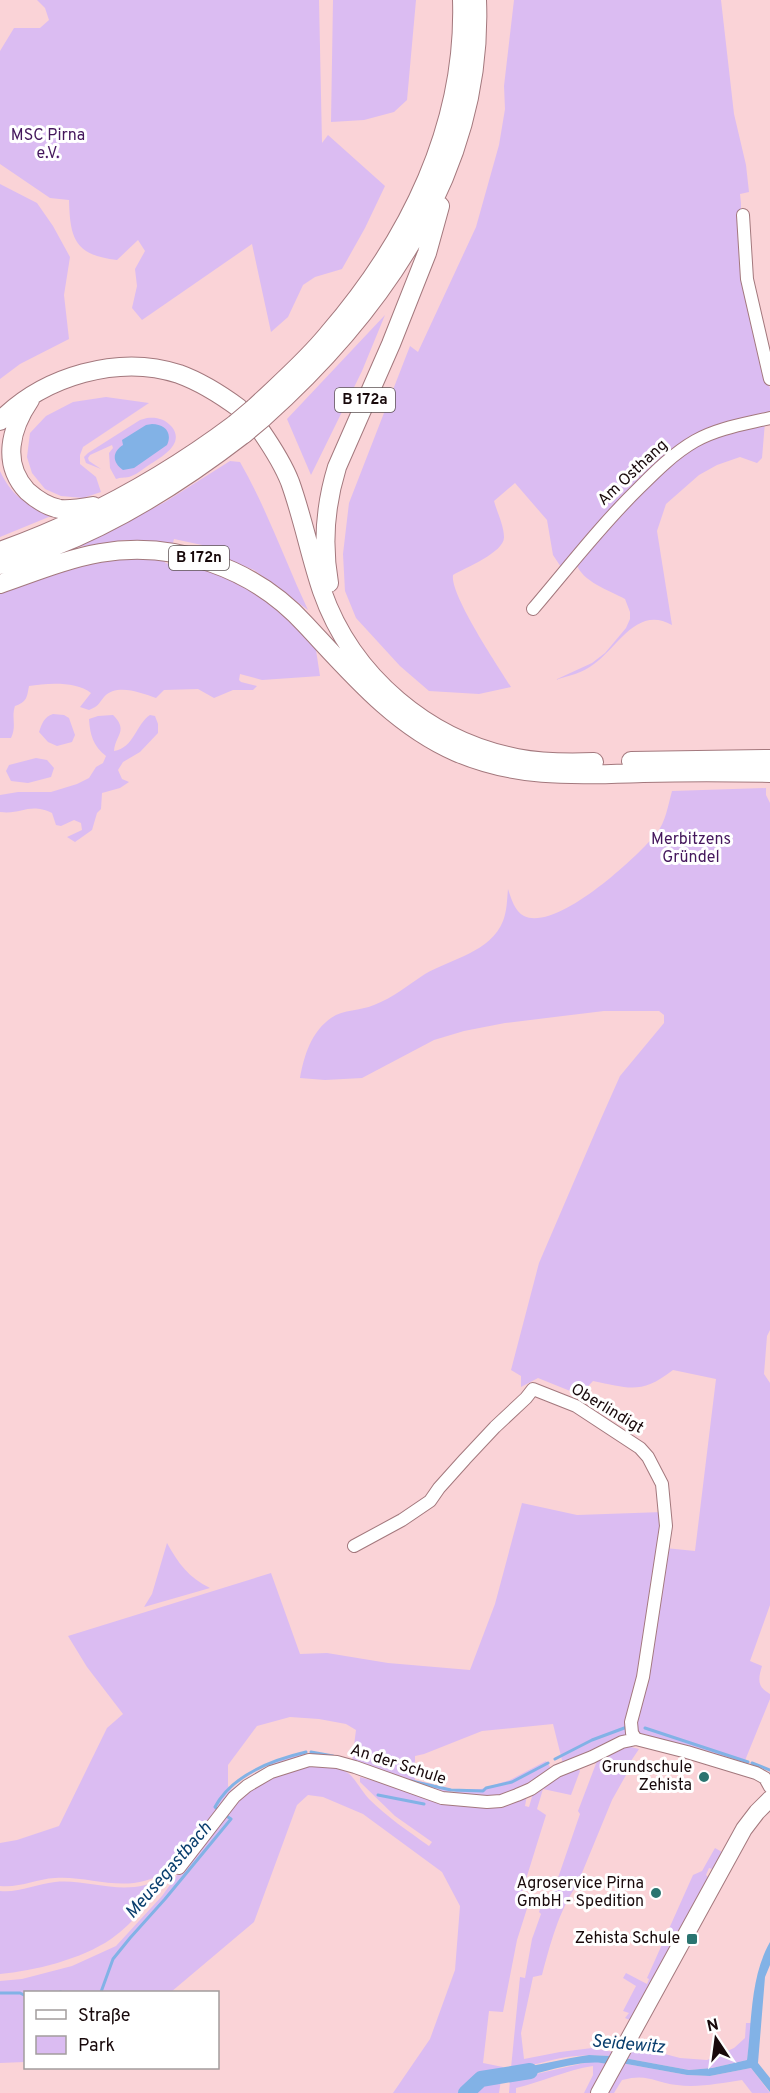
<svg xmlns="http://www.w3.org/2000/svg" width="770" height="2093" viewBox="0 0 770 2093" font-family="Overpass,sans-serif">
  <style>
    .green { fill: #dbbcf2 }
    .water { fill: #82b2e6 }
    .lines { fill: none; stroke-linecap: round; stroke-linejoin: round }
    .stream { stroke: #82b2e6; stroke-width: 3 }
    .river { stroke: #82b2e6; stroke-width: 16 }
    .minor-casing { stroke: #a3787d; stroke-width: 14 }
    .major-casing { stroke: #a3787d; stroke-width: 18 }
    .highway-casing { stroke: #a3787d; stroke-width: 20 }
    .minor { stroke: #fff; stroke-width: 12 }
    .major { stroke: #fff; stroke-width: 16 }
    .highway { stroke: #fff; stroke-width: 18 }
    .highway-bridge-casing { stroke: #a3787d; stroke-width: 20; stroke-linecap: butt }
    .highway-bridge { stroke: #fff; stroke-width: 18 }
    .poi-dot { fill: #2a7470; stroke: #fff; stroke-width: 2 }
    .labels { text-anchor: middle; dominant-baseline: central; stroke-width: 6; stroke-linejoin: round; paint-order: stroke }
    .shield { fill: #fff; stroke: #5d5354; stroke-width: 1.5 }
    .shield-label { font-size: 15px; font-weight: bold; fill: #18090b }
    .park-label { font-size: 16px; fill: #44175c; stroke: #fff }
    .street-label { font-size: 16px; fill: #18090b; stroke: #fff }
    .poi-label { font-size: 16px; fill: #18090b; stroke: #fff; text-anchor: end }
    .water-label { font-size: 18px; font-style: italic; fill: #0a3f6e; stroke: #fff }
  </style>
  <rect width="100%" height="100%" fill="#fad3d7"/>
  <!-- green -->
  <path class="green" d="M37 0H319L322 143 328 135 385 186 365 228 342 269 315 277 303 285 288 317 271 332 252 244 142 320 132 308 137 286 135 269 145 251 138 240 117 260C75 255 70 239 69 200L50 198 0 164V51L14 28H40L49 20 45 8Z
    M333 0H416L407 100 394 112 364 120 331 122Z
    M514 0H721L734 114 746 165 749 192 740 194 741 203V246L745 294 770 389V415L693 440 561 567 553 555 547 520 515 483 494 501C497 512 504 526 504 537 505 552 465 568 453 575 450 595 498 666 511 687L479 694 429 691 400 666 356 618 345 591 343 554 349 503 410 346 418 352 476 227 499 145 505 109 504 86Z
    M0 184 37 203 53 226 70 257 64 295 69 339 20 364 0 379Z
    M385 315 362 371 311 475 287 419Z
    M106 397 149 403 83 447 80 455V464L96 477 101 492 83 498 61 496 45 489 32 473 27 457 30 433 46 416 73 402Z
    M147 418C157 417 165 419 172 427 185 444 162 457 149 465 143 469 136 475 129 477 124 478 121 477 116 479L110 468 109 453 113 448 112 445 90 455 88 458 89 461 101 469 86 463 84 457 88 453 140 420Z
    M765 422 762 458 757 463 740 457 717 465 699 475 666 504 657 531 672 625C637 605 618 647 594 664 583 673 568 676 555 680L592 663 605 653 626 628 630 619V612L625 599C609 590 582 582 576 563L619 511 695 443Z
    M230 461 240 462C267 509 285 561 308 610L254 570 201 549 202 545 174 539 173 543 126 540 78 547 165 502Z
    M0 471C14 500 27 504 56 514L0 537Z
    M129 558 166 560 165 563 193 569 195 565 250 588 298 627 316 650 320 676 262 680 240 674 239 680 241 682 257 686 253 690H233L214 698 198 689 164 690 156 698C141 693 117 683 104 697 98 704 99 706 89 710L80 707 91 693C76 681 47 683 29 686 27 697 27 702 15 706 11 718 17 726 11 738H0V591L88 564Z
    M53 714 64 715 69 718 75 735 72 742 57 746 48 742 39 732C42 723 44 717 53 714Z
    M113 715C129 731 115 735 114 751 134 748 136 724 150 715L155 716 158 724V733L140 752 123 762 118 770 122 779 129 782 120 788 102 793 101 809 97 813 92 830 75 842 67 837 82 830 81 823 74 820 61 826 56 825 52 813C29 802 22 815 0 812V795L18 792H51L77 784 89 778 96 767 103 763 106 756C93 746 90 735 89 719L98 716Z
    M36 758 47 760 54 768 51 777 28 783 11 781 6 771 9 765Z
    M766 788V795L770 803V1330L767 1336 764 1374 770 1383V1605L750 1661 762 1666C758 1679 757 1687 770 1694V1699L744 1763 646 1737 634 1729 665 1548 695 1551 716 1379 673 1370C641 1395 629 1388 593 1381L580 1395 538 1378 521 1387V1376L511 1370 539 1263 600 1121 620 1076 664 1023V1015L659 1011H604L505 1023 464 1031 434 1040 362 1078 325 1080 300 1078C304 1056 311 1032 331 1018 344 1009 360 1011 374 1005 393 998 408 985 425 974 451 959 491 952 503 921 507 911 507 900 508 889 511 898 515 912 524 916 557 932 637 857 656 834 666 822 668 805 672 791Z
    M522 1503 577 1515 663 1512 627 1737 563 1764 553 1724 482 1731 424 1754 415 1756V1780L451 1789 450 1796 313 1756 312 1753 352 1761 356 1730 346 1724 319 1719 290 1717 257 1726 228 1765V1786L231 1790C256 1771 274 1761 305 1753V1757L259 1775 177 1867C163 1874 149 1881 134 1883 107 1886 81 1876 55 1878 36 1879 20 1888 0 1886V1843L17 1840 59 1826 107 1728 123 1714 87 1667 68 1636 271 1573 300 1654 327 1653 388 1663 470 1670 495 1604Z
    M167 1543C178 1563 189 1578 210 1588L144 1607 152 1594Z
    M627 1746 639 1749 631 1761H624L621 1772 626 1775 612 1800 577 1885C559 1910 550 1945 542 1975L533 1977 521 2033 524 2059 560 2052 592 2048 613 2052 611 2056C596 2055 582 2055 567 2057 548 2060 531 2067 511 2068L520 1977 525 1978 532 1939 541 1914 539 1912 543 1900 550 1901 580 1814 578 1811 597 1761Z
    M546 1761 552 1770 509 1797H456L455 1789H481L510 1780Z
    M303 1764C319 1765 334 1765 348 1773 354 1777 363 1793 369 1799 387 1817 408 1831 429 1846L432 1842 395 1816 360 1782V1777L378 1782 381 1780 442 1800 527 1795 525 1806 529 1807 534 1790 576 1767 580 1771 571 1795 543 1789 537 1809 546 1815 522 1892 531 1896 517 1940 503 2012 489 2011 483 2063 503 2067 499 2093H393L430 2039 455 1970 460 1906 442 1872 363 1814 323 1797 308 1795 297 1805 254 1922 171 1992H26L25 2062 0 2063V1981L22 1979 72 1966 116 1946 162 1896 222 1813 241 1793Z
    M715 1848 722 1852 712 1869 709 1868 706 1875 708 1877 630 2020 625 2018 629 2013 623 2011 636 1986 623 1978 626 1973 647 1984 649 1979 647 1978 693 1875 702 1871Z
    M171 1874C154 1896 134 1923 111 1939 82 1959 34 1971 0 1974V1891C19 1893 36 1884 55 1882 85 1879 115 1893 145 1885 154 1883 163 1878 171 1874Z
    M746 2023H752L747 2060 712 2068 689 2070 624 2058 637 2039 648 2044 646 2049 680 2058 707 2060 734 2048 745 2038Z
    M593 2061 607 2064 591 2093H584L593 2075V2066C566 2070 542 2082 516 2088V2093H509L510 2080Z
    M621 2063 687 2075 710 2076 751 2068 770 2093H752L742 2080C721 2083 698 2088 677 2085 653 2082 648 2073 622 2080L614 2093H605Z"/>
  <!-- water -->
  <path class="water" d="M152 424C164 424 173 432 167 445L134 468 123 470C112 462 112 452 123 445L122 440 146 425Z
    M770 1942V1965L765 1977 758 2063 770 2078V2092L751 2068 710 2076 687 2075 621 2063 624 2058 689 2070 712 2068 747 2060C752 2022 750 1977 770 1942Z
    M589 2055 611 2056 607 2064C585 2057 534 2075 510 2080L511 2068C537 2067 563 2058 589 2055Z"/>
  <g class="lines">
    <!-- stream -->
    <path class="stream" d="M645 1728 748 1762
      M311 1752 333 1756
      M555 1759 592 1740 627 1727
      M752 1763 770 1770
      M411 1781 451 1790 483 1791 486 1788 512 1782 548 1763
      M378 1795 424 1804
      M220 1811 215 1807C232 1775 272 1760 306 1752
      M60 1992H61
      M101 1992 113 1959 130 1938 165 1899 231 1819 225 1815
      M0 1993H20L26 1996"/>
    <!-- river -->
    <path class="river" d="M466 2093 481 2079 530 2071"/>
    <!-- minor casing -->
    <g class="minor-casing">
      <path id="minor" d="M743 215 747 279 770 379
        M533 609C568 568 601 525 639 488 656 471 674 453 695 441 718 428 745 424 770 418
        M354 1546 402 1520 430 1501 439 1488 465 1459 495 1427 526 1398 533 1389 576 1406 640 1448 648 1457 662 1484 666 1526 643 1677 631 1722 632 1733 636 1739
        M179 1868 234 1797 247 1786 271 1772 309 1760 337 1762 355 1767 442 1798 487 1802 501 1801 517 1795 531 1789 557 1771 592 1757 622 1742 636 1739 687 1752 756 1773 765 1778 770 1787"/>
    </g>
    <!-- major casing -->
    <g class="major-casing">
      <path id="major" d="M599 2093 744 1829 757 1812 770 1799"/>
    </g>
    <!-- highway casing -->
    <g class="highway-casing">
      <path id="highway" d="M30 400C11 428 1 463 27 491 36 499 48 507 60 509 71 510 82 508 93 506
        M254 408C279 384 306 361 328 334 409 240 466 126 462 0
        M263 418C383 311 484 168 477 0
        M0 421C44 376 119 354 179 374 201 382 220 394 239 408
        M261 431C272 447 283 464 290 482 303 518 310 556 322 591 352 677 429 741 517 758 543 763 569 763 594 762
        M0 551C84 521 163 478 235 424
        M0 565C18 559 36 554 53 547 120 521 187 478 244 434
        M329 583C322 543 325 506 337 467L391 344 427 253 440 206
        M0 584C32 573 66 559 100 553 174 540 254 568 305 624 350 672 394 725 456 752 519 779 577 775 643 773 685 772 728 772 770 773
        M631 761 770 759"/>
    </g>
    <!-- minor -->
    <use href="#minor" class="minor"/>
    <!-- major -->
    <use href="#major" class="major"/>
    <!-- highway -->
    <use href="#highway" class="highway"/>
    <!-- highway-bridge casing -->
    <g class="highway-bridge-casing">
      <path id="highway-bridge" d="M235 424 254 408
        M244 434 263 418"/>
    </g>
    <!-- highway-bridge -->
    <use href="#highway-bridge" class="highway-bridge"/>
  </g>
  <!-- markers -->
  <g class="poi-dot">
    <circle cx="704" cy="1777" r="6"/>
    <circle cx="656" cy="1893" r="6"/>
    <rect x="686" y="1933" width="12" height="12" rx="3"/>
  </g>
  <g class="labels">
    <!-- shield labels -->
    <g class="shield">
      <rect x="335" y="388" width="60" height="24" rx="4.5"/>
      <rect x="169" y="546" width="60" height="24" rx="4.5"/>
    </g>
    <g class="shield-label">
      <text x="365" y="400">B 172a</text>
      <text x="199" y="558">B 172n</text>
    </g>
    <!-- park labels -->
    <g class="park-label">
      <text x="48" y="136">MSC Pirna<tspan x="48" dy="18">e.V.</tspan></text>
      <text x="691" y="840">Merbitzens<tspan x="691" dy="18">Gründel</tspan></text>
    </g>
    <!-- street labels -->
    <g class="street-label">
      <text transform="translate(633 473) rotate(-43)">Am Osthang</text>
      <text transform="translate(607 1409) rotate(31)">Oberlindigt</text>
      <text transform="translate(398 1765) rotate(18)">An der Schule</text>
    </g>
    <!-- poi labels -->
    <g class="poi-label">
      <text x="692" y="1768">Grundschule<tspan x="692" dy="18">Zehista</tspan></text>
      <text x="644" y="1884">Agroservice Pirna<tspan x="644" dy="18">GmbH - Spedition</tspan></text>
      <text x="680" y="1939">Zehista Schule</text>
    </g>
    <!-- water labels -->
    <g class="water-label">
      <text transform="translate(169 1871) rotate(-49)">Meusegastbach</text>
      <text transform="translate(628 2045) rotate(5)">Seidewitz</text>
    </g>
  </g>
  <!-- legend -->
  <rect x="24" y="1991" width="195" height="78" fill="#ffffff" stroke="#a39d9d" stroke-width="1.5"/>
  <rect x="36" y="2010" width="30" height="9" fill="#ffffff" stroke="#a39d9d" stroke-width="1.5"/>
  <text x="78" y="2021" font-size="18" fill="#18090b">Straße</text>
  <rect x="36" y="2036" width="30" height="18" fill="#dbbcf2" stroke="#a39d9d" stroke-width="1.5"/>
  <text x="78" y="2051" font-size="18" fill="#18090b">Park</text>
  <!-- north arrow -->
  <g transform="translate(716 2039) rotate(347)" stroke="#ffffff" stroke-width="4.5" paint-order="stroke">
  <path d="M0-4.5L10 22L0 15L-10 22Z" fill="#18090b"/>
  <text y="-9" font-size="16" font-weight="bold" text-anchor="middle" fill="#18090b">N</text>
  </g>
</svg>
